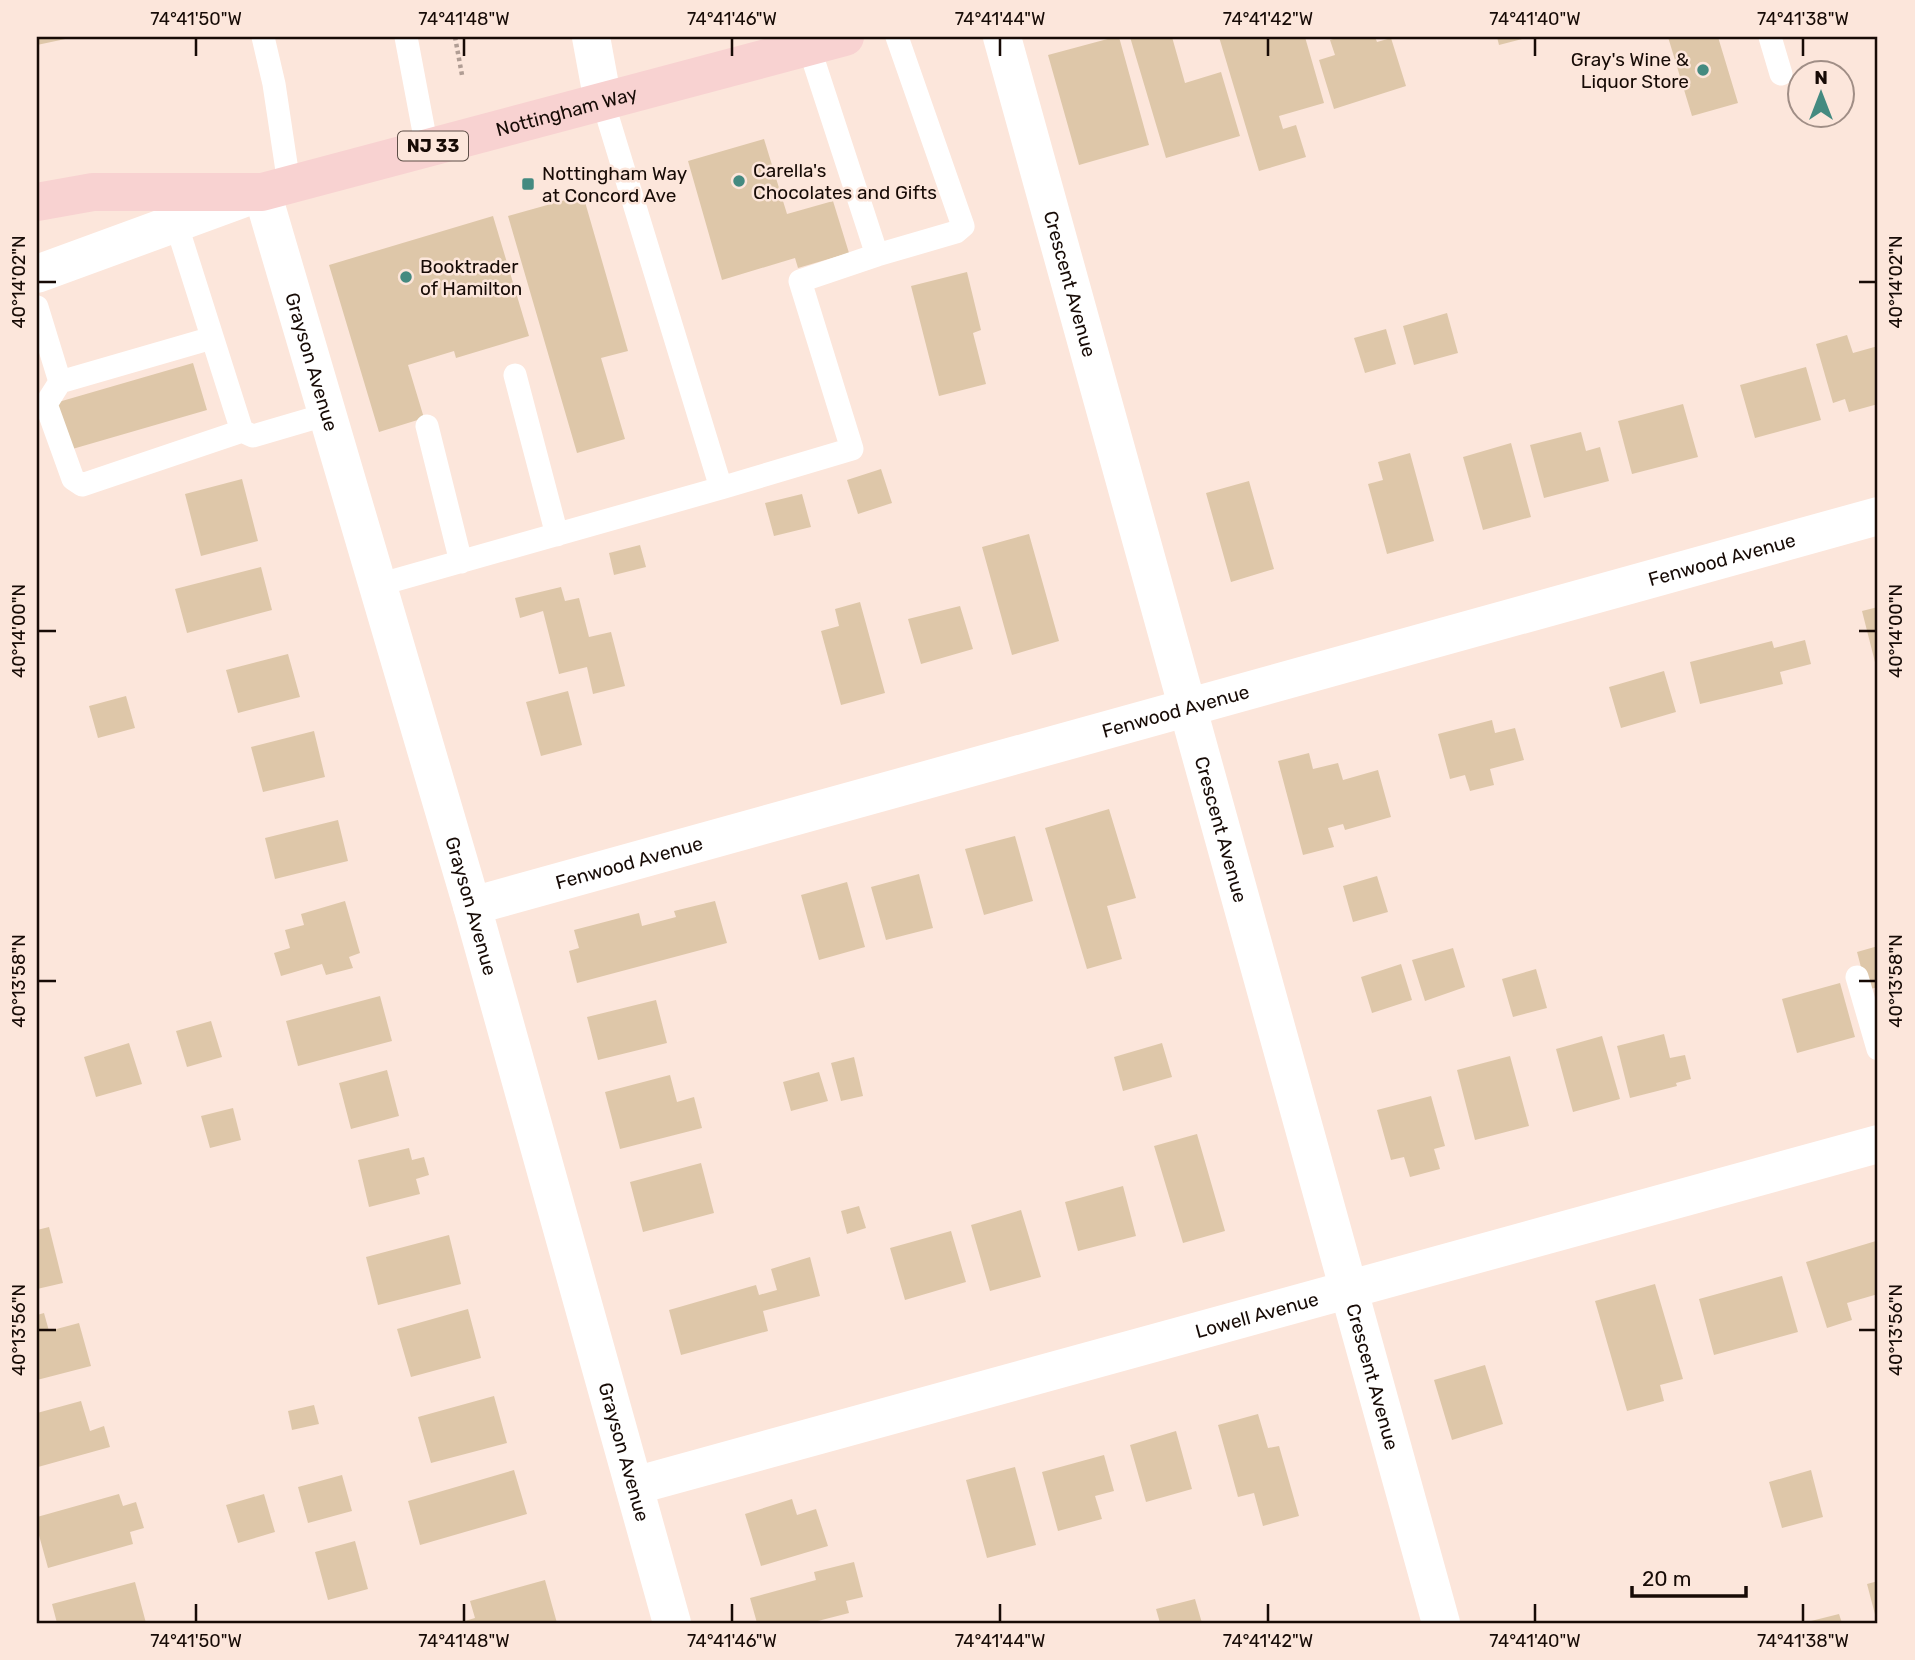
<svg xmlns="http://www.w3.org/2000/svg" width="1915" height="1660" viewBox="0 0 1915 1660" font-family="Rubik,sans-serif">
  <style>
    .building { fill: #dec7a9 }
    .lines { fill: none; stroke-linecap: round; stroke-linejoin: round }
    .path { stroke: #b09d94; stroke-width: 4.5; stroke-dasharray: 3.5 3.5; stroke-linecap: butt }
    .lane { stroke: #fff; stroke-width: 23 }
    .street { stroke: #fff; stroke-width: 38 }
    .secondary { stroke: #fff; stroke-width: 38 }
    .primary { stroke: #f8d2d1; stroke-width: 38 }
    .ticks { fill: none; stroke: #170b06; stroke-width: 2.5 }
    .poi-dot { fill: #448a80; stroke: #fce6db; stroke-width: 2.5 }
    .labels { text-anchor: middle; dominant-baseline: central; stroke-width: 5; stroke-linejoin: round; paint-order: stroke }
    .shield { fill: #fce6db; stroke: #5c4d46; stroke-width: 2 }
    .shield-label { font-size: 18px; font-weight: bold; fill: #170b06 }
    .poi-label { font-size: 19px; fill: #170b06; stroke: #fce6db; text-anchor: start }
    .street-label { font-size: 19px; fill: #170b06; stroke: #fce6db }
    .neatline { fill: none; stroke: #170b06; stroke-width: 2.5 }
    .ticks-label { font-size: 18px; text-anchor: middle; fill: #170b06 }
  </style>
  <rect width="100%" height="100%" fill="#fce6db"/>
  <!-- building -->
  <path class="building" d="M37 37H70V38L37 45Z
    M1115 37H1119L1149 145 1079 165 1048 55Z
    M1130 37H1172L1185 83 1221 72 1240 136 1166 158Z
    M1219 37H1305L1324 103 1279 116 1283 129 1296 125 1306 157 1259 171Z
    M1339 37H1375L1377 42 1391 38 1406 86 1334 109 1319 60 1335 55 1330 40Z
    M1497 37H1526V38L1499 45Z
    M1668 37H1718L1738 103 1692 116Z
    M764 139 787 214 833 201 849 253 798 268 795 258 722 280 688 161Z
    M583 195 628 351 601 358 625 439 577 453 508 216Z
    M493 216 529 336 456 358 454 351 408 365 424 418 379 432 329 265Z
    M967 272 981 330 973 333 986 384 939 396 911 286Z
    M1447 313 1458 353 1414 365 1403 326Z
    M1386 329 1396 364 1365 373 1354 338Z
    M1847 335 1853 353 1878 346V404L1849 412 1845 399 1833 403 1816 344Z
    M193 363 207 410 69 450 55 403Z
    M1806 367 1821 420 1755 438 1740 385Z
    M1683 404 1698 457 1632 474 1618 421Z
    M1581 432 1586 451 1600 447 1609 481 1544 498 1530 445Z
    M1511 443 1531 517 1483 530 1463 457Z
    M1410 453 1434 541 1387 554 1368 484 1383 480 1378 462Z
    M881 469 892 503 858 514 847 480Z
    M242 479 258 541 201 556 185 494Z
    M1249 481 1274 569 1231 582 1206 493Z
    M802 494 811 527 774 536 765 503Z
    M1029 534 1059 641 1012 655 982 547Z
    M640 545 646 567 614 575 609 553Z
    M261 567 272 610 187 633 175 589Z
    M561 587 565 601 579 598 589 637 611 632 625 686 593 694 587 667 559 674 543 611 520 618 515 598Z
    M860 602 885 693 841 705 821 631 839 626 835 609Z
    M960 606 973 649 921 664 908 619Z
    M1878 607V669L1877 670 1862 611Z
    M1805 640 1811 664 1780 672 1783 684 1700 704 1690 662 1772 641 1774 648Z
    M288 654 300 697 238 713 226 670Z
    M1664 671 1676 712 1621 728 1609 687Z
    M568 691 582 745 541 756 526 702Z
    M126 696 135 728 98 738 89 706Z
    M1492 720 1495 733 1515 728 1524 760 1490 769 1494 785 1470 791 1465 775 1450 779 1438 734Z
    M314 731 325 777 263 792 251 747Z
    M1309 753 1313 769 1338 763 1343 780 1378 770 1391 817 1345 830 1343 824 1328 828 1334 847 1303 855 1278 761Z
    M1109 809 1136 898 1107 906 1122 959 1087 969 1045 828Z
    M338 820 348 861 275 879 265 838Z
    M1015 836 1033 901 984 915 965 849Z
    M919 874 933 928 886 940 871 887Z
    M1377 876 1388 912 1353 922 1343 886Z
    M847 882 865 947 819 960 801 895Z
    M345 901 360 953 349 957 353 968 326 975 322 964 281 976 274 953 290 948 285 930 304 925 301 914Z
    M715 901 727 943 577 983 569 951 579 948 574 930 639 913 642 926 676 917 674 911Z
    M1878 946V987L1867 990 1857 952Z
    M1453 948 1465 987 1425 1001 1412 960Z
    M1401 964 1412 1000 1372 1013 1361 977Z
    M1536 969 1547 1008 1513 1017 1502 979Z
    M1840 983 1855 1037 1797 1053 1782 999Z
    M380 996 392 1041 298 1066 286 1021Z
    M656 1000 667 1043 598 1060 587 1017Z
    M211 1021 222 1057 187 1067 176 1031Z
    M1664 1034 1670 1058 1685 1055 1691 1079 1676 1083 1677 1086 1630 1098 1617 1046Z
    M1602 1036 1620 1099 1573 1112 1556 1049Z
    M129 1043 142 1084 96 1097 84 1057Z
    M1162 1043 1172 1077 1123 1091 1114 1057Z
    M1510 1056 1529 1126 1475 1140 1457 1070Z
    M854 1057 863 1096 841 1101 831 1063Z
    M387 1070 399 1116 351 1129 339 1083Z
    M819 1072 828 1101 791 1111 783 1082Z
    M670 1075 677 1102 694 1097 702 1128 620 1149 605 1092Z
    M1431 1096 1445 1146 1434 1149 1440 1169 1410 1177 1404 1157 1391 1160 1377 1110Z
    M233 1108 241 1140 210 1148 201 1116Z
    M1197 1134 1225 1231 1183 1243 1154 1146Z
    M409 1148 412 1160 424 1157 429 1175 416 1179 420 1194 369 1207 358 1160Z
    M701 1163 714 1213 643 1232 630 1182Z
    M1123 1186 1136 1236 1078 1251 1065 1202Z
    M859 1206 866 1228 847 1234 841 1211Z
    M1021 1210 1041 1277 990 1291 971 1225Z
    M49 1227 63 1283 37 1289V1230Z
    M951 1231 966 1282 905 1300 890 1248Z
    M449 1235 461 1284 378 1305 366 1257Z
    M1876 1241 1878 1247V1294L1847 1303 1852 1320 1827 1328 1806 1262Z
    M810 1257 820 1296 763 1311 768 1331 681 1355 669 1310 756 1285 759 1295 777 1290 771 1269Z
    M1782 1276 1798 1332 1714 1355 1699 1299Z
    M1655 1284 1683 1379 1660 1385 1664 1401 1627 1411 1595 1301Z
    M468 1309 481 1358 411 1377 397 1329Z
    M44 1313 49 1331 79 1323 91 1366 37 1380V1315Z
    M1485 1365 1503 1424 1452 1440 1434 1380Z
    M494 1396 507 1443 431 1463 418 1417Z
    M81 1401 90 1431 104 1426 110 1447 38 1467 37 1461V1413Z
    M314 1405 319 1424 292 1430 288 1411Z
    M1258 1414 1268 1448 1279 1446 1299 1516 1263 1526 1254 1493 1238 1497 1218 1425Z
    M1176 1431 1192 1489 1146 1502 1130 1445Z
    M1104 1455 1114 1491 1095 1496 1102 1519 1058 1531 1042 1472Z
    M1015 1467 1036 1545 987 1558 966 1480Z
    M514 1470 527 1514 420 1545 408 1501Z
    M1811 1470 1823 1517 1782 1528 1769 1482Z
    M342 1475 352 1511 308 1523 298 1487Z
    M119 1494 123 1506 136 1502 144 1528 130 1532 133 1544 48 1568 37 1528V1517Z
    M264 1494 275 1532 238 1543 226 1505Z
    M792 1499 797 1515 816 1509 828 1546 761 1566 745 1514Z
    M355 1541 368 1589 328 1600 315 1552Z
    M854 1562 863 1597 846 1601 849 1613 810 1623H757L750 1598 816 1580 814 1572Z
    M545 1580 557 1623H458L475 1618 470 1601Z
    M1878 1581V1622H1877L1867 1584Z
    M135 1582 146 1623H57L52 1604Z
    M1195 1599 1202 1623H1160L1156 1609Z
    M1839 1614 1842 1623H1807V1622Z"/>
  <g class="lines">
    <!-- path -->
    <path class="path" d="M455 37 462 75"/>
    <!-- lane -->
    <path class="lane" d="M263 37 274 84 289 184
      M406 37 427 148
      M1770 37 1781 74
      M176 223 242 431 253 436 328 414
      M877 255 956 232 963 226 897 37
      M37 307 60 382
      M212 338 60 382 46 404 73 479 82 485 242 431
      M515 375 557 535
      M427 426 461 562
      M721 488 852 449 800 281 877 255 809 47
      M378 585 721 488 603 102
      M1857 977 1878 1049"/>
    <!-- street -->
    <g class="street">
      <path d="M591 37 603 102"/>
      <path id="s1" d="M1002 37 1441 1623"/>
      <path id="s2" d="M262 192 472 906 672 1623"/>
      <path id="s3" d="M472 906 1878 516"/>
      <path id="s4" d="M634 1486 1878 1144"/>
    </g>
    <!-- secondary -->
    <path class="secondary" d="M37 274 258 193"/>
    <!-- primary -->
    <path class="primary" id="s5" d="M37 202 93 192H262L845 37"/>
  </g>
  <!-- ticks -->
  <path class="ticks" d="M196 38V56M464 38V56M732 38V56M1000 38V56M1268 38V56M1535 38V56M1803 38V56M38 282H56M1859 282H1876M38 631H56M1859 631H1876M38 981H56M1859 981H1876M38 1330H56M1859 1330H1876M196 1604V1622M464 1604V1622M732 1604V1622M1000 1604V1622M1268 1604V1622M1535 1604V1622M1803 1604V1622"/>
  <!-- markers -->
  <g class="poi-dot">
    <circle cx="1703" cy="70" r="7"/>
    <circle cx="739" cy="181" r="7"/>
    <rect x="521" y="177" width="14" height="14" rx="3.5"/>
    <circle cx="406" cy="277" r="7"/>
  </g>
  <g class="labels">
    <!-- shield labels -->
    <rect class="shield" x="398" y="131.5" width="70" height="29" rx="5"/>
    <g class="shield-label">
      <text x="433" y="146">NJ 33</text>
    </g>
    <!-- poi labels -->
    <g class="poi-label">
      <text x="1689" y="59" text-anchor="end">Gray's Wine &amp;<tspan x="1689" dy="22">Liquor Store</tspan></text>
      <text x="753" y="170">Carella's<tspan x="753" dy="22">Chocolates and Gifts</tspan></text>
      <text x="542" y="173">Nottingham Way<tspan x="542" dy="22">at Concord Ave</tspan></text>
      <text x="420" y="266">Booktrader<tspan x="420" dy="22">of Hamilton</tspan></text>
    </g>
    <!-- street labels -->
    <g class="street-label">
      <text stroke="none"><textPath href="#s5" startOffset="541">Nottingham Way</textPath></text>
      <text stroke="none"><textPath href="#s1" startOffset="256">Crescent Avenue</textPath></text>
      <text stroke="none"><textPath href="#s2" startOffset="177">Grayson Avenue</textPath></text>
      <text stroke="none"><textPath href="#s3" startOffset="1297">Fenwood Avenue</textPath></text>
      <text stroke="none"><textPath href="#s3" startOffset="730">Fenwood Avenue</textPath></text>
      <text stroke="none"><textPath href="#s1" startOffset="822">Crescent Avenue</textPath></text>
      <text stroke="none"><textPath href="#s3" startOffset="163">Fenwood Avenue</textPath></text>
      <text stroke="none"><textPath href="#s2" startOffset="744">Grayson Avenue</textPath></text>
      <text stroke="none"><textPath href="#s4" startOffset="646">Lowell Avenue</textPath></text>
      <text stroke="none"><textPath href="#s1" startOffset="1390">Crescent Avenue</textPath></text>
      <text stroke="none"><textPath href="#s2" startOffset="1311">Grayson Avenue</textPath></text>
    </g>
  </g>
  <!-- border -->
  <rect width="1915" height="1660" fill="none" stroke="#fce6db" stroke-width="77"/>
  <!-- north arrow -->
  <g transform="translate(1821 94)"><circle r="33" fill="#fce6db" stroke="#a08e86" stroke-width="2"/>
  <path d="M0-5L12 26L0 18L-12 26Z" fill="#448a80"/>
  <text y="-10" font-size="19" font-weight="bold" text-anchor="middle" fill="#170b06">N</text>
  </g>
  <!-- scale -->
  <path d="M1632 1586v10h114v-10" fill="none" stroke="#170b06" stroke-width="3.5"/>
  <text x="1642" y="1586" font-size="21" fill="#170b06" stroke="#fce6db" stroke-width="5" paint-order="stroke">20 m</text>
  <rect x="38" y="38" width="1838" height="1584" class="neatline"/>
  <g class="ticks-label">
    <text x="196" y="25">74°41'50"W</text>
    <text x="464" y="25">74°41'48"W</text>
    <text x="732" y="25">74°41'46"W</text>
    <text x="1000" y="25">74°41'44"W</text>
    <text x="1268" y="25">74°41'42"W</text>
    <text x="1535" y="25">74°41'40"W</text>
    <text x="1803" y="25">74°41'38"W</text>
    <text transform="translate(19 282) rotate(-90)" y="6">40°14'02"N</text>
    <text transform="translate(1896 282) rotate(-90)" y="6">40°14'02"N</text>
    <text transform="translate(19 631) rotate(-90)" y="6">40°14'00"N</text>
    <text transform="translate(1896 631) rotate(-90)" y="6">40°14'00"N</text>
    <text transform="translate(19 981) rotate(-90)" y="6">40°13'58"N</text>
    <text transform="translate(1896 981) rotate(-90)" y="6">40°13'58"N</text>
    <text transform="translate(19 1330) rotate(-90)" y="6">40°13'56"N</text>
    <text transform="translate(1896 1330) rotate(-90)" y="6">40°13'56"N</text>
    <text x="196" y="1647">74°41'50"W</text>
    <text x="464" y="1647">74°41'48"W</text>
    <text x="732" y="1647">74°41'46"W</text>
    <text x="1000" y="1647">74°41'44"W</text>
    <text x="1268" y="1647">74°41'42"W</text>
    <text x="1535" y="1647">74°41'40"W</text>
    <text x="1803" y="1647">74°41'38"W</text>
  </g>
</svg>
